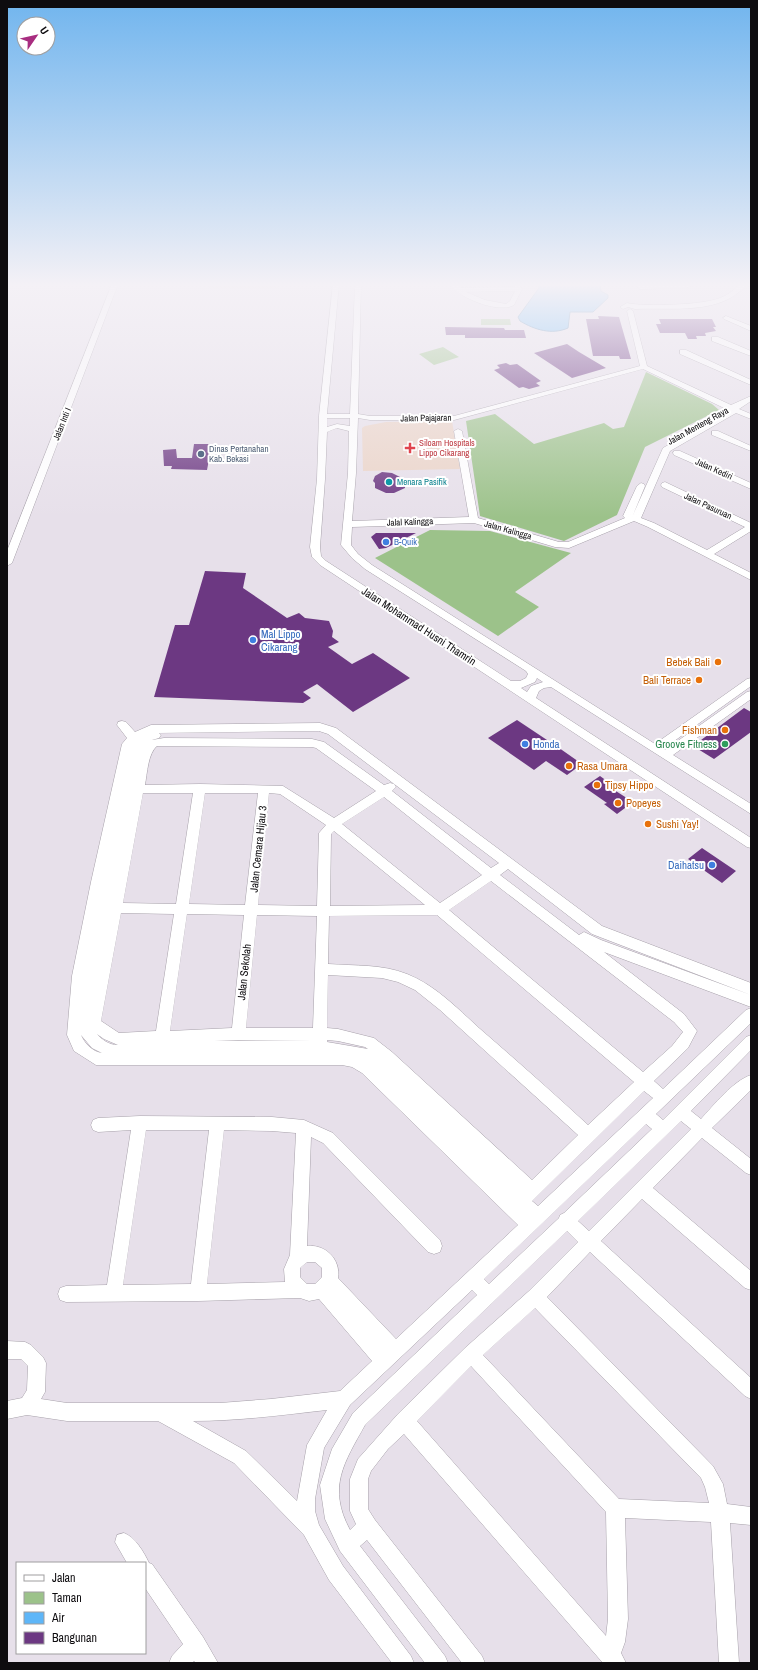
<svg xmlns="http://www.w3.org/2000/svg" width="758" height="1670" viewBox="0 0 758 1670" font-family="'Archivo Narrow',sans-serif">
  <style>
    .medical { fill: #ebd4c8 }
    .green { fill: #9cc28a }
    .water { fill: #5eb6f8; stroke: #4683b2 }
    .building { fill: #6c3882 }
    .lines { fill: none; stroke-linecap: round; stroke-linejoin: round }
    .minor-casing { stroke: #a7a1aa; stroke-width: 1 }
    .minor { fill: #fff; fill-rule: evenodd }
    .health-dot { fill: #e0444e; stroke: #fff; stroke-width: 1.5 }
    .service-dot { fill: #5c6f8a; stroke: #fff; stroke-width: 1.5 }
    .culture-dot { fill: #0f9aa8; stroke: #fff; stroke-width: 1.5 }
    .shop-dot { fill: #3f7fe0; stroke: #fff; stroke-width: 1.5 }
    .food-dot { fill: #e8710a; stroke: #fff; stroke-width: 1.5 }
    .leisure-dot { fill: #2e9e5b; stroke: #fff; stroke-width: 1.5 }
    .labels { text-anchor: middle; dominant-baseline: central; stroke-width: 4; stroke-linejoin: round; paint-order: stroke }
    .far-street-label { font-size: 9px; fill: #0e0c0f; stroke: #fff }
    .far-health-label { font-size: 9px; fill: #be3a42; stroke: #fff; text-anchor: start }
    .far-service-label { font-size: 9px; fill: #4e5e75; stroke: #fff; text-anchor: start }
    .far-culture-label { font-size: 9px; fill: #0d838f; stroke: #fff; text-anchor: start }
    .far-shop-label { font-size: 9px; fill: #366cbe; stroke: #fff; text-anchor: start }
    .street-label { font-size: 11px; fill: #0e0c0f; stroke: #fff }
    .shop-label { font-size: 11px; fill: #366cbe; stroke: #fff; text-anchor: start }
    .food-label { font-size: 11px; fill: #c56008; stroke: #fff; text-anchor: start }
    .leisure-label { font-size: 11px; fill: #27864d; stroke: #fff; text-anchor: end }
  </style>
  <rect width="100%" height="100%" fill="#e7e0ea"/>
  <!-- medical -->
  <path class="medical" d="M210 284H278V288L209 289Z
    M452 421 460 469 363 471 362 428 365 426 386 422Z"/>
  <!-- green -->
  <path class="green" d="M481 319H510L511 325H481Z
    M443 347 459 357 434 365 419 354Z
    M646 372 712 404 719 410 645 447 617 515 564 541 480 516 466 421 495 414 534 444 604 423 613 429 624 427Z
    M430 530 490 531 571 553 515 592 539 607 498 636 375 558Z"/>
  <!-- water -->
  <path class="water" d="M538 284H600L601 291 608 295V298L593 312H570L568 328C552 335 535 330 520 321L518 317 539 288Z"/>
  <!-- building -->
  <path class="building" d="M598 316 619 317 631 359H620L619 356H593L586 319H599Z
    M659 319H712L716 327H713L716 331 705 333 706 336H696L697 339H688L685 333H660L656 324H661Z
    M445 327 504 328 505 330H524L526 338H465V335H446Z
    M567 344 579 352 606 368 572 378 534 353Z
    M506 363 510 365 517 364 541 381 536 383 540 386 529 389 523 387 519 388 494 370 500 368 497 365Z
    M194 444H212L207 470 171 469 172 466H164L163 450 176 449 177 458H192Z
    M382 472 392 473 400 477V480L405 483V488L394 493H386L375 488V483L373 481 375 476Z
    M376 533H416L386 548 379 549 371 537Z
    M205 571 246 573 243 588 287 618 299 613 305 618 329 621 333 631 332 637 339 642 328 647 352 664 373 653 410 678 353 712 317 684 303 692 311 698 303 703 154 697 175 625H189Z
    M744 708 751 712V732L714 759 693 746Z
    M517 720 562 750 582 764 567 775 546 761 534 770 488 738Z
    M600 776 611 784 608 786 633 802 617 814 604 804 607 803 584 787Z
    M702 848 736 871 722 883 688 859Z"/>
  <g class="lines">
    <!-- minor casing -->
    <g class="minor-casing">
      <path id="minor" d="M112 284H118L12 563 7 566V551Z
        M333 284H339L327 414H350L355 284H361L358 414 370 416H454L640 366 627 311 630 309 633 311 647 366 731 405 751 396V401L739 409 751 414V419L736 413 670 451 641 518 654 523 707 550 745 527 662 487 661 485 662 483 665 482 751 523V531L714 554 751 573V580L648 527 634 521 569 548 555 547 474 523 352 527 351 545 358 554 372 565 655 744 747 679 751 678V686L663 749 665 750 747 692 751 691V699L673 755 751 804V814L551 687 544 688 539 691 536 698 751 838V848L747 847 320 565 312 557 310 547 317 479 319 416ZM643 369 724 408 725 410H729L663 448 633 515 645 486 644 484 641 483 637 486 623 516 625 518 568 542H559L478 518 462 431 458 429 454 431 469 517 352 521 356 473 358 418 370 420H454ZM327 418H350V426L337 424 327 427ZM337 428 349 431 348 473 341 545 352 558 365 569 526 671 528 674 526 678 520 681H511L326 561 321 556 320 547 325 479 327 432ZM537 678 543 682 531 686 527 692 521 688 535 682Z
        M451 284H457L460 288 515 287 513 284H519L522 289 514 305C500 314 457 298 451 284ZM515 291 510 301 506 304 485 300 466 292Z
        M698 284 685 288 640 289 637 287 640 285Z
        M740 284H747C721 316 672 307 635 309L628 307 623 309 620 307 627 303C645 307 703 305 720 298 728 295 734 290 740 284Z
        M726 316 751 326V331L724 319 723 318Z
        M712 337H718L751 351V356L712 341Z
        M680 350H686L751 380V385L680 354Z
        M712 431H718L751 446V451L712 435Z
        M674 451H680L751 483V489L674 455 673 453Z
        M122 721 126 722 135 732 151 725 320 723 336 728 602 926 751 983V995L592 934 508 869 500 875 579 935 584 932 601 940 751 995V1007L604 952 684 1014 697 1031 688 1048 654 1081 663 1089 746 1010 751 1008V1023L656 1114 663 1120 746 1037 751 1035V1050L691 1111 701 1119C714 1105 733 1081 751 1075V1090L712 1128 751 1159V1175L746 1173 702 1138 653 1188 751 1271V1290L745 1288 642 1199 601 1241 751 1378V1399L745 1396 590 1252 547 1297 713 1466 723 1484 727 1504 751 1507V1525L730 1523 739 1663H719L711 1522 625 1518 628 1619 625 1642 621 1653 626 1663H603L404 1434 388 1449 371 1471 368 1479V1509L375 1520 482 1656 485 1663H462L367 1540 360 1546 445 1656 448 1663H425L340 1551 325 1519 320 1485 332 1449 353 1413 477 1295 472 1290 350 1405 324 1448 315 1499V1511L319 1525 343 1566 411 1656 414 1663H392L329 1580 304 1535 234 1463 158 1421H67L27 1415 7 1419V1401L22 1398 27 1390 28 1366 21 1359H7V1341L25 1342 31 1345 43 1357 46 1363 45 1392 41 1399 67 1403H220L271 1399 340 1391 372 1361 319 1299 309 1301 300 1298 198 1301 66 1302 60 1300 58 1294 60 1288 66 1286 107 1285 131 1130 98 1132 93 1130 91 1125 93 1120 98 1118 140 1116 272 1117 304 1120 333 1133 440 1240 442 1246 440 1252 434 1254 428 1252 323 1143 311 1137 307 1246C325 1244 341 1259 338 1278L396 1339 518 1225 362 1073 352 1067 342 1065H96L74 1051 67 1035 72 976 91 882 122 744 127 738 117 725 118 722ZM319 731 328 734 499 863 491 868 392 791 396 787 394 784 390 783 384 785 324 742 312 739 164 738 152 740 159 738 161 735 159 733ZM157 746 312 747 316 748 376 791 334 818 283 786 200 784 145 785C147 774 148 753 157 746ZM143 793H193L176 904 123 903ZM205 793H258L245 905 189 904ZM269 793 280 794 326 825 319 833 317 906 258 905ZM384 797 482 875 440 903 342 824ZM334 831 425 905 330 906 331 834ZM491 881 674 1022 683 1032 672 1046 643 1072 449 910ZM121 913 174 914 156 1031 119 1033 101 1021ZM187 914 244 915 232 1028 170 1031ZM257 915 317 916 313 1028H246ZM437 915 634 1082 588 1125C552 1092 516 1060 479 1028 457 1008 435 985 407 974 382 964 355 966 328 964L329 916ZM328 975 382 978 398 982 415 990 440 1010 578 1135 532 1180 392 1052 374 1038 338 1029 327 1028ZM97 1034 104 1039 118 1045C109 1045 102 1040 97 1034ZM81 1035 92 1048 102 1053C93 1052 84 1043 81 1035ZM238 1040H313L214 1041ZM327 1040 338 1041 365 1047 368 1049 327 1042ZM644 1091 653 1098 538 1206 532 1201ZM681 1121 691 1129 589 1231 578 1221ZM646 1124 652 1129 564 1213 560 1215 559 1218 489 1284 484 1279ZM146 1130H209L191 1284 123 1285ZM224 1130 272 1131 296 1133 290 1255 284 1269 285 1282 207 1284ZM567 1231 578 1242 529 1291 465 1348 398 1414 358 1459 350 1479V1511L356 1524 350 1530C327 1487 344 1463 365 1425ZM307 1262H315L322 1268V1277L315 1284H307L300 1277V1268ZM535 1308 701 1478 705 1487 709 1503 619 1499 483 1355ZM471 1366 606 1512 608 1619 606 1636 417 1421ZM327 1410 307 1445 297 1501 246 1451 193 1421C238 1421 282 1415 327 1410Z
        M124 1533C135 1537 144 1552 149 1563L152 1564 203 1637 218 1663H196L194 1661 192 1663H169L172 1656 183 1644 145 1588V1563H127L115 1542 117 1535Z"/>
    </g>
    <!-- minor -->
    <use href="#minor" class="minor"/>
  </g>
  <!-- sky -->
  <linearGradient id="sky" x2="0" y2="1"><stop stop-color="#71b5ee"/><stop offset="0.55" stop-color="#f4f1f6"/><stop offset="1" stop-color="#f4f1f6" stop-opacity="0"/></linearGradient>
  <rect width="758" height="518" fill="url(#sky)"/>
  <!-- markers -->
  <path class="health-dot" d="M408 442h4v4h4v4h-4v4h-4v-4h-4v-4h4z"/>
  <circle class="service-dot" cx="201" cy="454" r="4"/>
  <circle class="culture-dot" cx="389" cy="482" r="4"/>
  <g class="shop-dot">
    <circle cx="386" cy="542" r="4"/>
    <circle cx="253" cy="640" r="4"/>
    <circle cx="525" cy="744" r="4"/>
    <circle cx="712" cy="865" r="4"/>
  </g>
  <g class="food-dot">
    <circle cx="718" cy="662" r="4"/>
    <circle cx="699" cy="680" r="4"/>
    <circle cx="725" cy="730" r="4"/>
    <circle cx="569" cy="766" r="4"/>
    <circle cx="597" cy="785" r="4"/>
    <circle cx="618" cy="803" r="4"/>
    <circle cx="648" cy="824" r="4"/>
  </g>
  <circle class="leisure-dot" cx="725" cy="744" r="4"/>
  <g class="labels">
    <!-- far-street labels -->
    <g class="far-street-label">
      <text transform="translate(426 418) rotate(-1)">Jalan Pajajaran</text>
      <text transform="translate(62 424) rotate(-68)">Jalan Inti I</text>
      <text transform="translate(698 426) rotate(-29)">Jalan Menteng Raya</text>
      <text transform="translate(714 469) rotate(24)">Jalan Kediri</text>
      <text transform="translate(708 506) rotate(25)">Jalan Pasuruan</text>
      <text transform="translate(410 522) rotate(-2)">Jalal Kalingga</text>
      <text transform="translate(508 530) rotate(16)">Jalan Kalingga</text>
    </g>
    <!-- far-health labels -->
    <g class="far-health-label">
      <text x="419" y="443">Siloam Hospitals<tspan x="419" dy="10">Lippo Cikarang</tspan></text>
    </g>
    <!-- far-service labels -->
    <g class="far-service-label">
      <text x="209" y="449">Dinas Pertanahan<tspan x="209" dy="10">Kab. Bekasi</tspan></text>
    </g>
    <!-- far-culture labels -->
    <g class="far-culture-label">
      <text x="397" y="482">Menara Pasifik</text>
    </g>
    <!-- far-shop labels -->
    <g class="far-shop-label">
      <text x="394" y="542">B-Quik</text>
    </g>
    <!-- street labels -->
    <g class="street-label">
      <text transform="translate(419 626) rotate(33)">Jalan Mohammad Husni Thamrin</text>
      <text transform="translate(258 849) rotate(-84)">Jalan Cemara Hijau 3</text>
      <text transform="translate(244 972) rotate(-84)">Jalan Sekolah</text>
    </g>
    <!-- shop labels -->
    <g class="shop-label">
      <text x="261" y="634">Mal Lippo<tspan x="261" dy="13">Cikarang</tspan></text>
      <text x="533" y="744">Honda</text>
      <text x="704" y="865" text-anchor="end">Daihatsu</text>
    </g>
    <!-- food labels -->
    <g class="food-label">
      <text x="710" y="662" text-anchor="end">Bebek Bali</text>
      <text x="691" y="680" text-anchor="end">Bali Terrace</text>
      <text x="717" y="730" text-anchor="end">Fishman</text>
      <text x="577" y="766">Rasa Umara</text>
      <text x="605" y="785">Tipsy Hippo</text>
      <text x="626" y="803">Popeyes</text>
      <text x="656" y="824">Sushi Yay!</text>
    </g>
    <!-- leisure labels -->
    <g class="leisure-label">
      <text x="717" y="744">Groove Fitness</text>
    </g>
  </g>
  <!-- border -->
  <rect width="758" height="1670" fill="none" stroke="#0e0c0f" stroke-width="16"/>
  <!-- legend -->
  <rect x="16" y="1562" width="130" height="92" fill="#ffffff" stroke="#9f9e9f"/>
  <rect x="24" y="1575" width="20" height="6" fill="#ffffff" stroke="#9f9e9f"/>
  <text x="52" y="1582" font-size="12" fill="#0e0c0f">Jalan</text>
  <rect x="24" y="1592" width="20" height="12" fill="#9cc28a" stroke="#9f9e9f"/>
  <text x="52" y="1602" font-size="12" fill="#0e0c0f">Taman</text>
  <rect x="24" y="1612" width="20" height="12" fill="#5eb6f8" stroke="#9f9e9f"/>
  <text x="52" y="1622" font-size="12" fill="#0e0c0f">Air</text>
  <rect x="24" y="1632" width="20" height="12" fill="#6c3882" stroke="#9f9e9f"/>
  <text x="52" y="1642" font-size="12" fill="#0e0c0f">Bangunan</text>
  <!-- north arrow -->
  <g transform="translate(36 36) rotate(56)"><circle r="19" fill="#ffffff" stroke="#9f9e9f"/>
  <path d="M0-3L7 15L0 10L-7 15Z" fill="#a82d80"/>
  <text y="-6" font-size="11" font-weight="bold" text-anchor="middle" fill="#0e0c0f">U</text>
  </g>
</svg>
